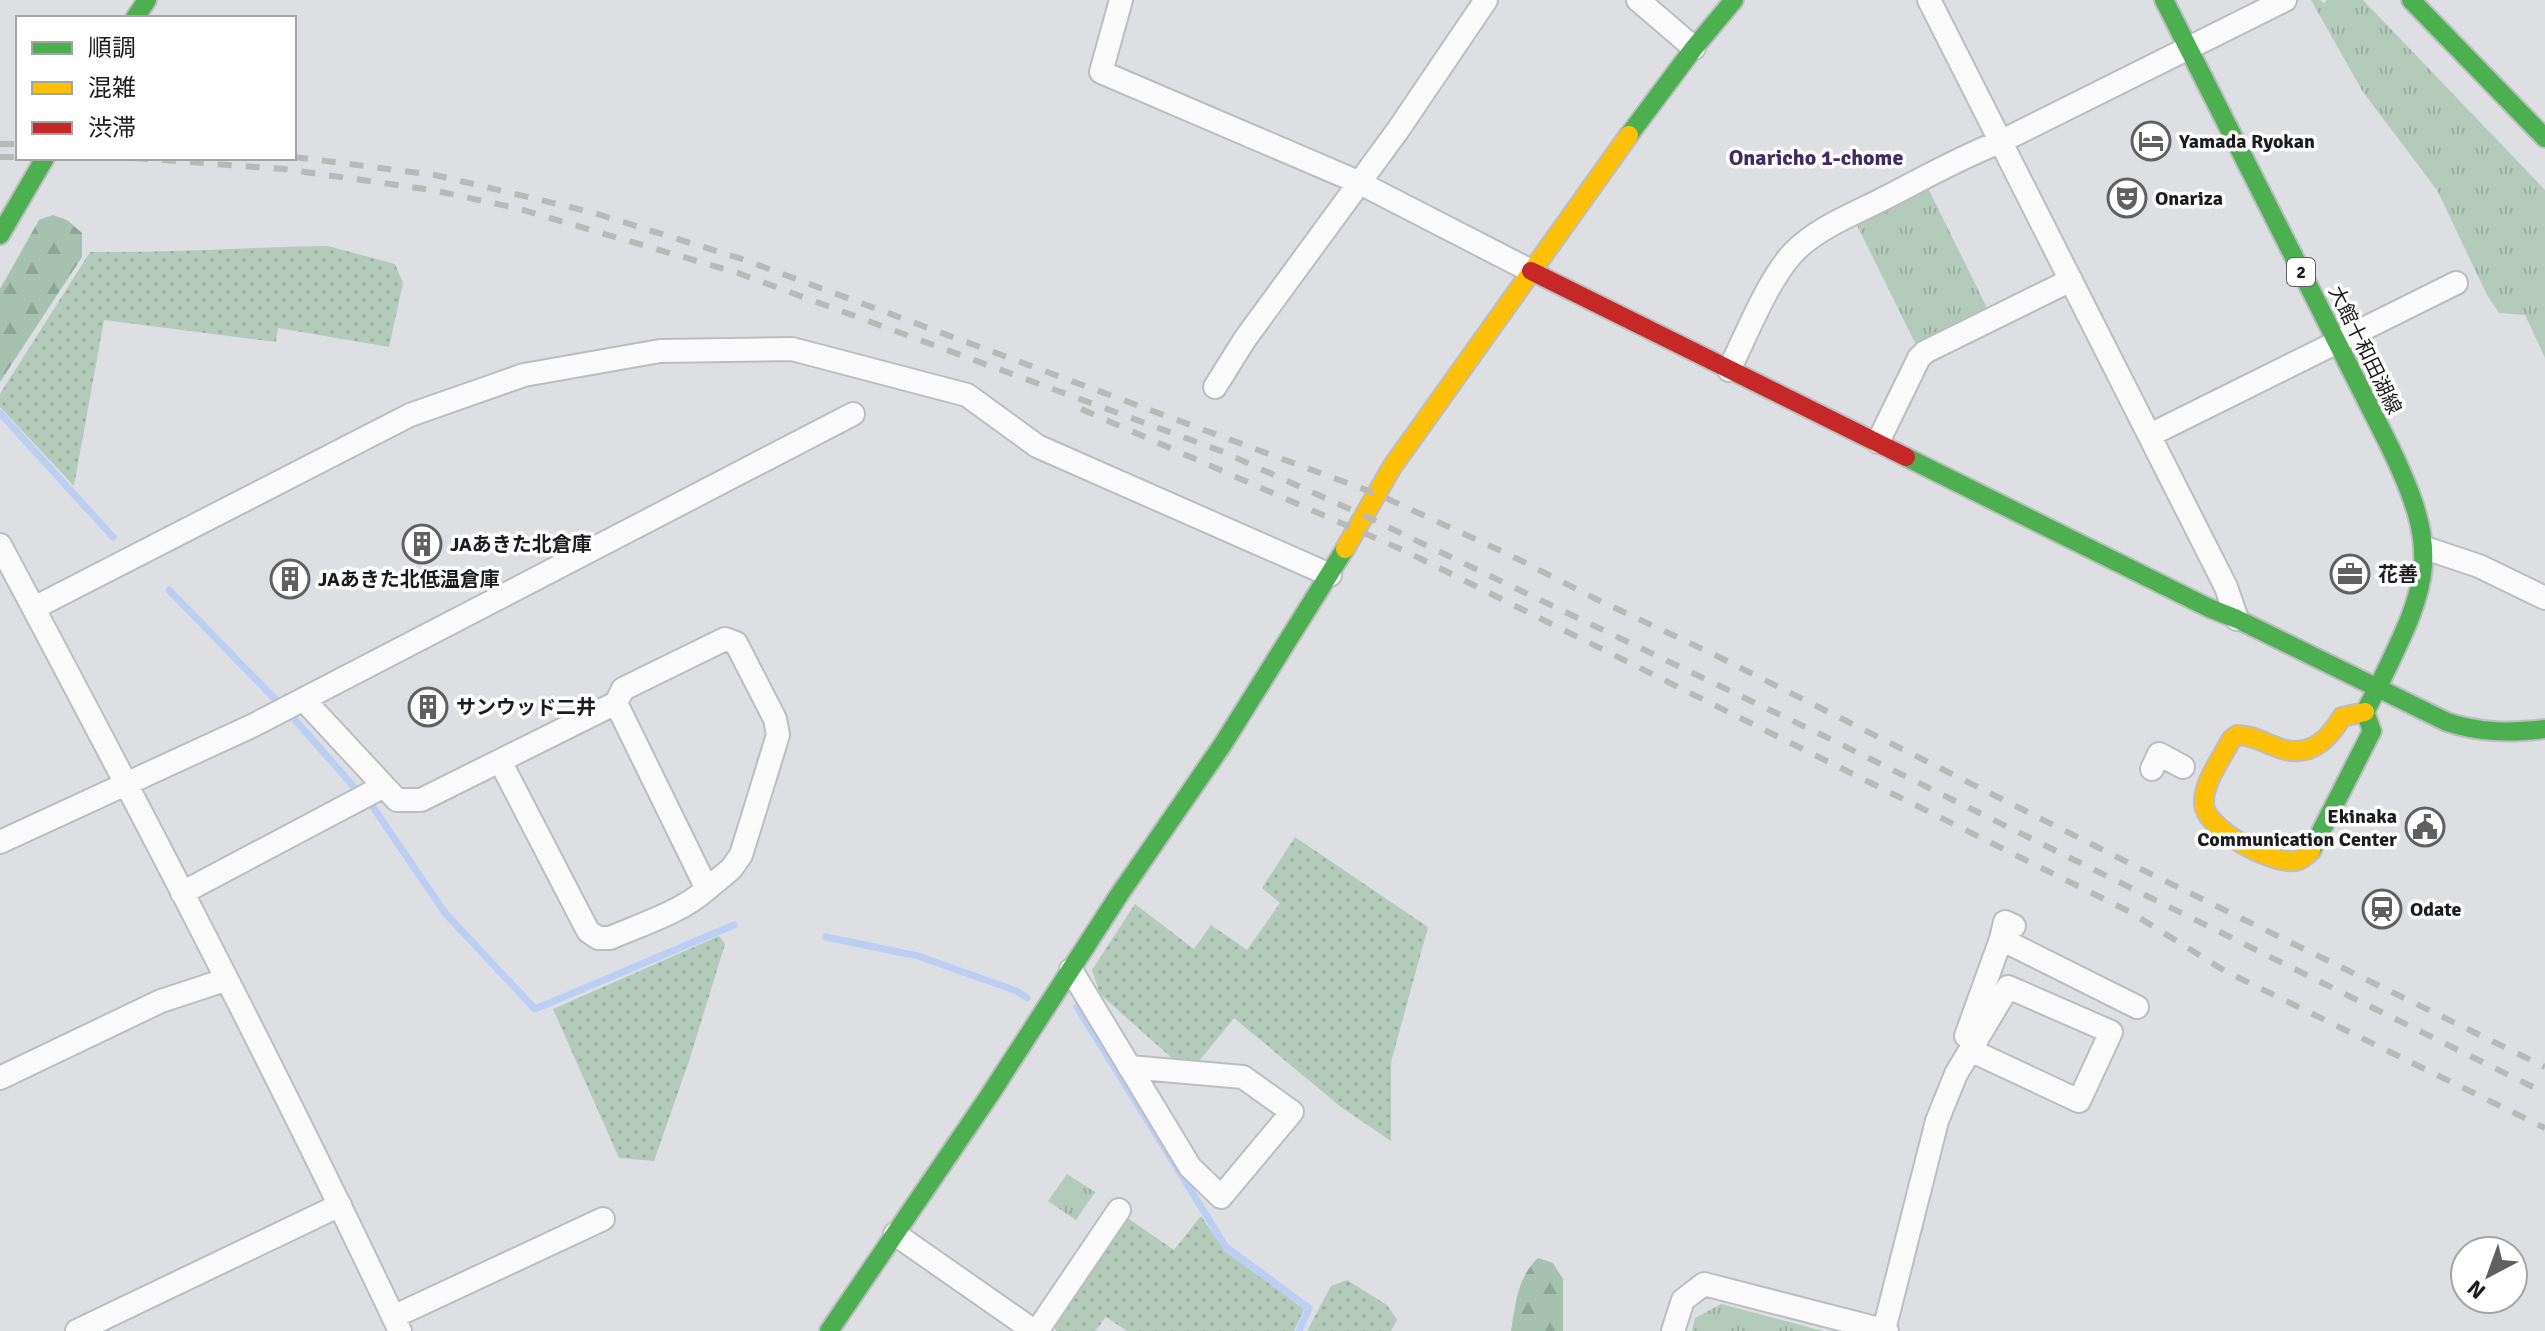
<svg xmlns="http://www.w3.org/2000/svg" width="2545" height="1331" viewBox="0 0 2545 1331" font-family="Signika,'Noto Sans JP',sans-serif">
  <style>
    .grass { fill: url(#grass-dots) }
    .forest { fill: url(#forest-firs) }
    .park { fill: url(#park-tufts) }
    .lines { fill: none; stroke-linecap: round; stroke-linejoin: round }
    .stream { stroke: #bbcef4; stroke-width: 7 }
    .street-casing { stroke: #bcbdc0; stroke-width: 26 }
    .fast-casing { stroke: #bcbdc0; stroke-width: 22 }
    .slow-casing { stroke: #bcbdc0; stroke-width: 22 }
    .jam-casing { stroke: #bcbdc0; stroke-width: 22 }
    .street { stroke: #fafafb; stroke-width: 22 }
    .fast { stroke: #4caf50; stroke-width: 18 }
    .slow { stroke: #ffc107; stroke-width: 18 }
    .jam { stroke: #c62828; stroke-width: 18 }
    .rail { stroke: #b9b9b9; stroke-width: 6; stroke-dasharray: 14 14; stroke-linecap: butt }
    .labels { text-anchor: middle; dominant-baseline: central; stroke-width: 7; stroke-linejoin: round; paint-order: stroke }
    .shield { fill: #fff; stroke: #606062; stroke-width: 2 }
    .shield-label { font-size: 18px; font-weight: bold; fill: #1c1c1e }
    .poi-label { font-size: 20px; font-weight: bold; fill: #1c1c1e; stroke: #fff; text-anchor: start }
    .street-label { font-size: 20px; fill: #1c1c1e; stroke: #fff }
    .neighbourhood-label { font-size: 22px; font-weight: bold; fill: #412b65; stroke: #fff }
  </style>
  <defs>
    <pattern id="grass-dots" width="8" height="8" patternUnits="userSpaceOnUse" patternTransform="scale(2)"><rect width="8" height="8" fill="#b3cbbb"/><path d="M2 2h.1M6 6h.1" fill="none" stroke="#99aea0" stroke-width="1.8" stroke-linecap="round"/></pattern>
    <pattern id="forest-firs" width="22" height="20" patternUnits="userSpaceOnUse" patternTransform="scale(2)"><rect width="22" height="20" fill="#a4c2af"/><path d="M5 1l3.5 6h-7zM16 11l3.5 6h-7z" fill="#8da696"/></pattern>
    <pattern id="park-tufts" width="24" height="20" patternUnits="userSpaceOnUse" patternTransform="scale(2)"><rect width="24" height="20" fill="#b3cbbb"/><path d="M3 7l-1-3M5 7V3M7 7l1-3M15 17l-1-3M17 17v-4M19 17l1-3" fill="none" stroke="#99aea0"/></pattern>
  </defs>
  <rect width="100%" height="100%" fill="#dedfe3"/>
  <!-- grass -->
  <path class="grass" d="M328 246 395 264 403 283 389 347 278 328 276 342 104 320 74 486 0 407V394L90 252C170 253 249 247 328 246Z
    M1295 837 1428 927 1391 1062V1141L1341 1107 1234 1018 1195 1066 1175 1061 1100 994 1092 970 1135 904 1194 949 1211 925 1247 950 1280 903 1262 888Z
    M719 936 725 944 689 1061 654 1161 619 1158 553 1009Z
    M1201 1216 1225 1251 1304 1309 1294 1331H1127L1106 1317 1095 1331H1056L1054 1325 1126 1217 1174 1250Z
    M1347 1280 1387 1305 1397 1320 1391 1331H1307L1331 1286Z"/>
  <!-- forest -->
  <path class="forest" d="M53 215 67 220 82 233V257L0 382V289L39 220Z
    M1538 1258 1553 1263 1563 1279V1331H1511C1516 1303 1517 1278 1538 1258Z"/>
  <!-- park -->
  <path class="park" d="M2311 0H2320L2324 3 2327 0H2363L2545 190V358L2525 315 2499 313 2487 295 2437 190 2363 92Z
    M1926 184 1990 314 1918 349 1854 219Z
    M1067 1174 1095 1192 1076 1220 1048 1201Z
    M1721 1304 1823 1331H1692L1695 1318Z"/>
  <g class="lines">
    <!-- stream -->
    <path class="stream" d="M0 413 113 537
      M169 590 278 702
      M296 721 355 788
      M373 807 445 913 535 1009 734 925
      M826 937 918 956 1017 991 1027 998
      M1077 1007 1226 1247 1309 1308 1299 1331"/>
    <!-- street casing -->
    <g class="street-casing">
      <path id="street" d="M1121 0 1101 72 1358 182 1531 271
        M1638 0 1694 48
        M1929 0 2226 587 2237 619
        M1729 370C1746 336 1768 279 1794 252 1816 229 1851 215 1879 201 1919 181 1958 158 2000 142L2285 0
        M1215 387 1245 339 1398 130 1486 0
        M2150 435 2456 283
        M1878 442 1919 358 1925 352 2071 280
        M0 545C138 804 274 1065 400 1331
        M2425 548 2479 566 2545 598
        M34 608 410 415 524 375 660 351 792 349 967 395 1037 446 1330 575
        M304 700 397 800H421L616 703 623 689 725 639 736 643 775 719 778 735 741 855 731 869 707 889
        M500 761 588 931 598 938H610C642 924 680 913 707 889L616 703
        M2152 769 2159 754 2183 767
        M0 842 254 725 853 414
        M182 893 384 786
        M2001 939 2005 922 2014 926
        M1071 970 1190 1167 1221 1197 1292 1112 1243 1077 1129 1067
        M1966 1036 2001 939 2137 1007
        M0 1078 161 1001 225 980
        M895 1234 1034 1331
        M393 1317 603 1219
        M1884 1330 1937 1121 1956 1074 2008 987 2111 1032 2079 1101 1970 1050
        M77 1331 340 1205
        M1037 1331 1119 1210
        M1673 1331 1683 1300 1704 1284 1887 1331"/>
    </g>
    <!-- fast casing -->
    <g class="fast-casing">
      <path id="fast" d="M2164 0 2387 441C2442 553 2431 579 2378 687
        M2411 0 2545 138
        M135 18 147 0
        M1629 135 1694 48 1734 0
        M0 235 45 158
        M1906 457 2209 608 2237 619 2447 722C2480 733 2511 733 2545 729
        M2311 851 2372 731 2365 712 2378 687
        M829 1331 989 1096 1119 895 1223 744 1345 549"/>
    </g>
    <!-- slow casing -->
    <g class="slow-casing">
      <path id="slow" d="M1345 549 1392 467 1629 135
        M2311 851C2307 855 2302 860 2296 861 2273 865 2205 829 2204 804 2203 782 2222 758 2231 740L2237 735C2251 735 2261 741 2274 746 2305 760 2326 744 2342 717L2365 712"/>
    </g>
    <!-- jam casing -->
    <g class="jam-casing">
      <path id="jam" d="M1531 271 1906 457"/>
    </g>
    <!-- street -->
    <use href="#street" class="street"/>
    <!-- fast -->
    <use href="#fast" class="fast"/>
    <!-- slow -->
    <use href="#slow" class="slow"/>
    <!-- jam -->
    <use href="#jam" class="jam"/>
    <!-- rail -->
    <path class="rail" d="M0 144H18
      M0 157H18
      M294 157 435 175 591 212 742 259 1377 494 1510 555 1596 599 1713 654 2149 873 2545 1067
      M134 158 284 169 432 190 516 208 738 273 1221 451 1365 516 1820 734 2545 1093
      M1081 409 1405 551 2130 912 2225 971 2545 1128"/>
  </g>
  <!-- icons -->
  <defs>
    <g id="hotel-ring" transform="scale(2)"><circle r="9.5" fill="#fff" stroke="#606063" stroke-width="1.5"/><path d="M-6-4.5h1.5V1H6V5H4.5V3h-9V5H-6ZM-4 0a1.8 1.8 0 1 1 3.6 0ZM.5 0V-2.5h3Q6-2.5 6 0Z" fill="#606063"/></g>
    <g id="theatre-ring" transform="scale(2)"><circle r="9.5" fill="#fff" stroke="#606063" stroke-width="1.5"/><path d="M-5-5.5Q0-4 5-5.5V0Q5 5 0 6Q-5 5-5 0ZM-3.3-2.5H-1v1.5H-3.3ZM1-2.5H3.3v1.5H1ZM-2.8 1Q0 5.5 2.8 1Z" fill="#606063"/></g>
    <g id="building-ring" transform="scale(2)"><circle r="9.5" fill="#fff" stroke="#606063" stroke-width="1.5"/><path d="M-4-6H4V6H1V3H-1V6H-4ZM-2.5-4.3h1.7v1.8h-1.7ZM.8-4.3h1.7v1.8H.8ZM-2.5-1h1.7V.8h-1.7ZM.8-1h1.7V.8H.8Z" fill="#606063"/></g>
    <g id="office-ring" transform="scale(2)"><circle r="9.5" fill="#fff" stroke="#606063" stroke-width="1.5"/><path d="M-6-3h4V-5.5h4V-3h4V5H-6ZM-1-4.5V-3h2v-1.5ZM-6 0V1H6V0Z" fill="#606063"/></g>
    <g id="civic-ring" transform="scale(2)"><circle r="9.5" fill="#fff" stroke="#606063" stroke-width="1.5"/><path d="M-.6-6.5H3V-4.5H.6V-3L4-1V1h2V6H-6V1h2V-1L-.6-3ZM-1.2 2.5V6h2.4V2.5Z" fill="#606063"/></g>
    <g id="station-ring" transform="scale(2)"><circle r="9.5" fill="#fff" stroke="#606063" stroke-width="1.5"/><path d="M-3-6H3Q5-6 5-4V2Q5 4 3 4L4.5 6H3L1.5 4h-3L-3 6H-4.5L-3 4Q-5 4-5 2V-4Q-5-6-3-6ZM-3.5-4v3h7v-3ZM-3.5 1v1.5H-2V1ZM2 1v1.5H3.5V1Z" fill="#606063"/></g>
  </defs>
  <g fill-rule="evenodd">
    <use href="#hotel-ring" x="2151" y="141"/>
    <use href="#theatre-ring" x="2127" y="198"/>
    <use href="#building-ring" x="422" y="544"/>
    <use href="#office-ring" x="2350" y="574"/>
    <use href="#building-ring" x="290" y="579"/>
    <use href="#building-ring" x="428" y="707"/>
    <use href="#civic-ring" x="2425" y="827"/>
    <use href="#station-ring" x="2382" y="909"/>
  </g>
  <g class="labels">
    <!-- shield labels -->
    <rect class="shield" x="2287" y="258" width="28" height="28" rx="6"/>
    <g class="shield-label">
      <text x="2301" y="272">2</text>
    </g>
    <!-- poi labels -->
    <g class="poi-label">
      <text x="2179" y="141">Yamada Ryokan</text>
      <text x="2155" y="198">Onariza</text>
      <text x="450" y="544">JAあきた北倉庫</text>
      <text x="2378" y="574">花善</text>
      <text x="318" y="579">JAあきた北低温倉庫</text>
      <text x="456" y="707">サンウッド二井</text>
      <text x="2397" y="816" text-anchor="end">Ekinaka<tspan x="2397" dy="23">Communication Center</tspan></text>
      <text x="2410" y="909">Odate</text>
    </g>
    <!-- street labels -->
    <g class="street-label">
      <text transform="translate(2365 350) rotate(64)">大館十和田湖線</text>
    </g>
    <!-- neighbourhood labels -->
    <g class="neighbourhood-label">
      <text x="1816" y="157">Onaricho 1-chome</text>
    </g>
  </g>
  <!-- legend -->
  <rect x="16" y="16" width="280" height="144" fill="#ffffff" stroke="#a4a4a5" stroke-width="2"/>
  <rect x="32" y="42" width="40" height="12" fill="#4caf50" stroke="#a4a4a5" stroke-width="2"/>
  <text x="88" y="56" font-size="24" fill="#1c1c1e">順調</text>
  <rect x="32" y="82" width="40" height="12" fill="#ffc107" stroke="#a4a4a5" stroke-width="2"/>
  <text x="88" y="96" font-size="24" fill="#1c1c1e">混雑</text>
  <rect x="32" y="122" width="40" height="12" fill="#c62828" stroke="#a4a4a5" stroke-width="2"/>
  <text x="88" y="136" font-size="24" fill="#1c1c1e">渋滞</text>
  <!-- north arrow -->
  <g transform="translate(2489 1275) rotate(221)"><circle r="38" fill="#ffffff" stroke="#a4a4a5" stroke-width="2"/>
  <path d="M0-6L14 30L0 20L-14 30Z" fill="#606063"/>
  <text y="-12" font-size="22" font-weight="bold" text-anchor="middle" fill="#1c1c1e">N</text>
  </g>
</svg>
